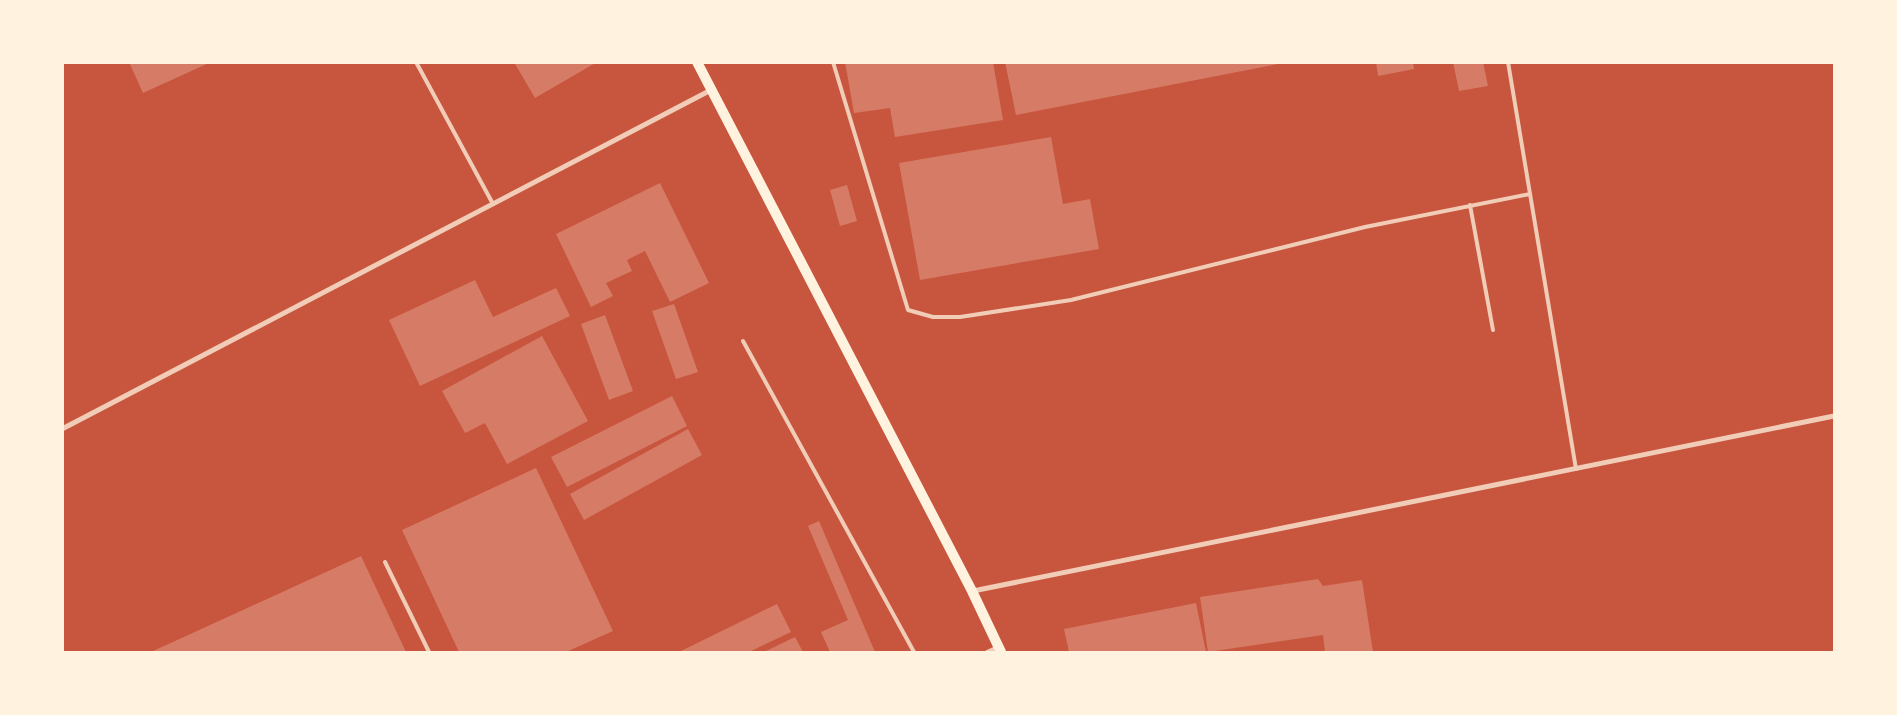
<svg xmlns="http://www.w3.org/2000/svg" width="1897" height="715" viewBox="0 0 1897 715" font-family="'Roboto Condensed',sans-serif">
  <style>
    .building { fill: #d67c66 }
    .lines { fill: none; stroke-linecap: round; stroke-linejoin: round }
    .service { stroke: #f1ccb7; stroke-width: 4 }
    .minor { stroke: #f1ccb7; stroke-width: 5 }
    .secondary { stroke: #fff3e0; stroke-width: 10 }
  </style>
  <rect width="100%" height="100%" fill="#c8553d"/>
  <!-- building -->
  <path class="building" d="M129 62H211L143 93Z
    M514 62H597L535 98Z
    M845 62H993L1003 120 895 137 890 108 854 113Z
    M1005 62H1283V63L1016 115Z
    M1376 62H1413L1414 69 1378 76Z
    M1453 62H1483L1488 86 1459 91Z
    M1051 137 1063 204 1090 199 1099 249 920 280 899 163Z
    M660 183 709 283 670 302 645 251 627 260 632 271 606 283 613 296 591 307 556 234Z
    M847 185 857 221 840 226 830 190Z
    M475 280 493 317 556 288 570 316 420 386 389 320Z
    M674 304 698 372 676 379 652 311Z
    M605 315 633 391 609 400 581 324Z
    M542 336 588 421 507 464 485 423 465 433 442 391Z
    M672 396 687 426 567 487 551 457Z
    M688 429 702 455 584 520 570 494Z
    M536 468 613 631 566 652H459L402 530Z
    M819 521 875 652H830L821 632 848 620 808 526Z
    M361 556 406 652H151Z
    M1318 579 1323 586 1362 580 1373 652H1325L1323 635 1208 652 1200 597Z
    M1196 603 1206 652H1069L1064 629Z
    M777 604 791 632 749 652H679Z
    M795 637 803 652H764Z"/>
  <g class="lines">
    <!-- service -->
    <path class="service" d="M416 62 493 204
      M833 62 908 310 933 317H960L1071 300 1365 227 1530 194
      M1508 62 1576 469
      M1470 205 1493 330
      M743 341 914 652
      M385 562 429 652
      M987 652 998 647"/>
    <!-- minor -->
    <path class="minor" d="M62 429 711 90
      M973 591 1834 416"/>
    <!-- secondary -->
    <path class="secondary" d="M697 62 972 591 1001 652"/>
  </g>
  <!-- border -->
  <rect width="1897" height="715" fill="none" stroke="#fff3e0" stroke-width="128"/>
</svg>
